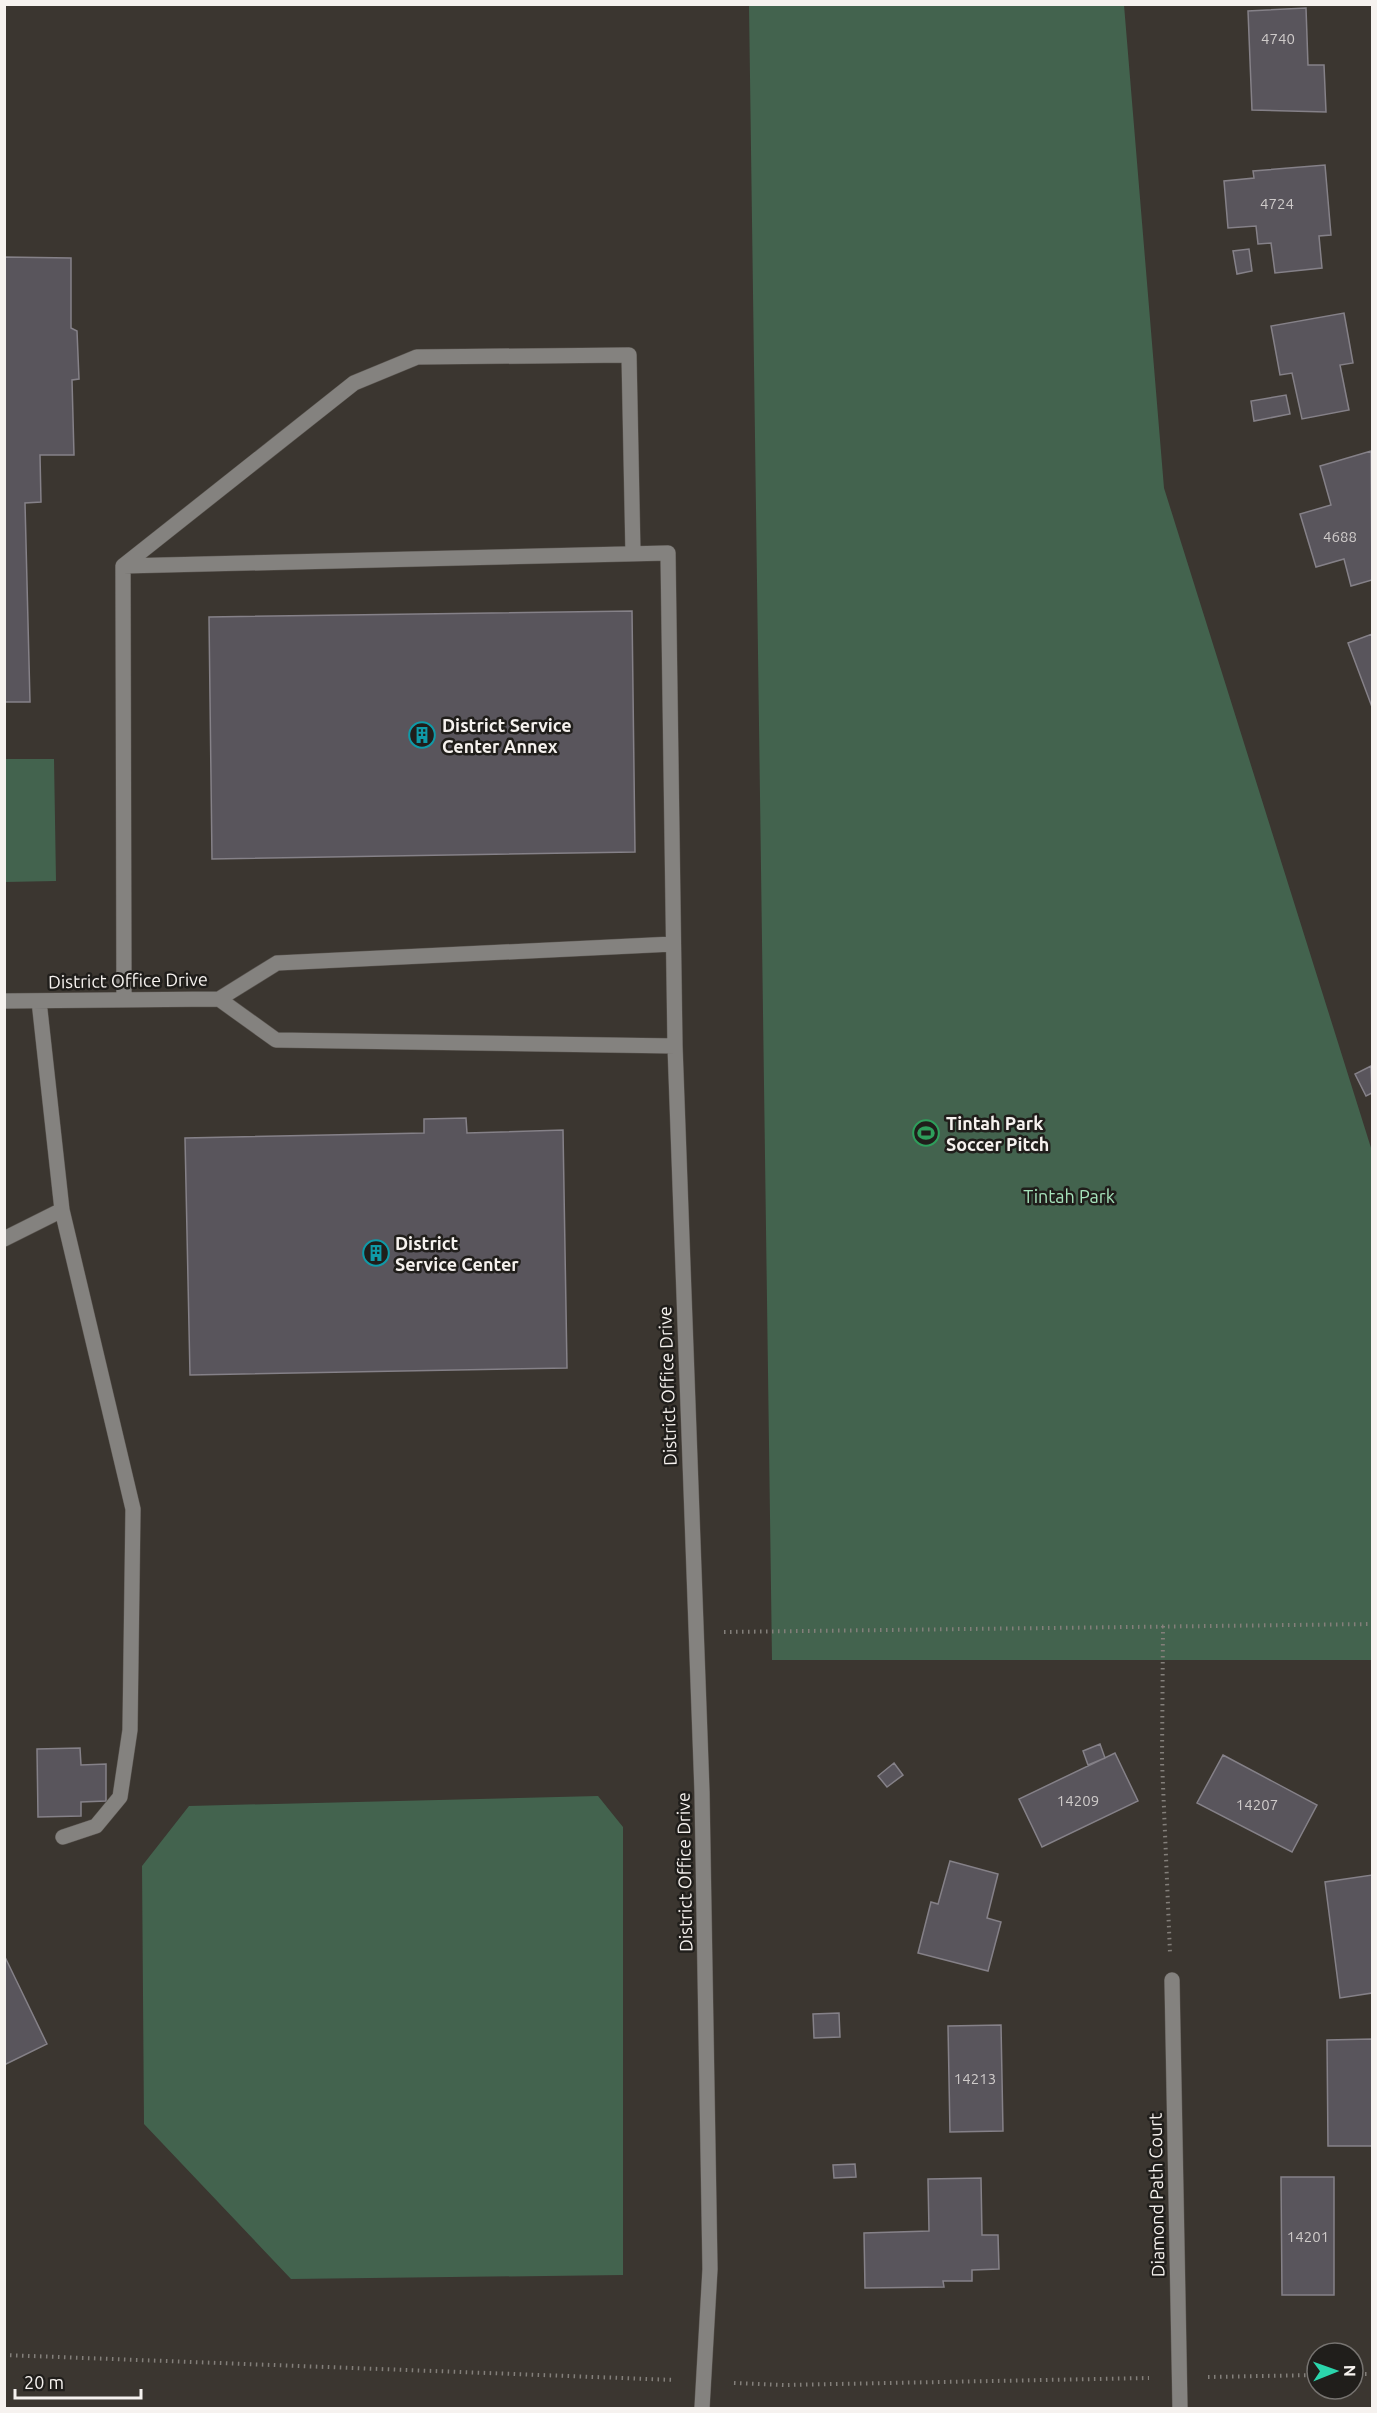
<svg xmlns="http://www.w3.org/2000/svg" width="1377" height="2413" viewBox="0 0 1377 2413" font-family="Ubuntu,sans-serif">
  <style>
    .green { fill: #43634e }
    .building { fill: #59555c; stroke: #858188; stroke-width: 1.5 }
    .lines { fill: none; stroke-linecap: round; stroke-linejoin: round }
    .minor-casing { stroke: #59544f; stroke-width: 16 }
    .path { stroke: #837f7a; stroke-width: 4; stroke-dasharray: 1.5 4.5; stroke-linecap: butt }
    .minor { stroke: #84827f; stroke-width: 15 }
    .labels { text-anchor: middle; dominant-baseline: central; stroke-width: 5; stroke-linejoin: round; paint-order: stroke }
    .number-label { font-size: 15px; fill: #cfcbca }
    .poi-label { font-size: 18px; font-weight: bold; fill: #f6f2ef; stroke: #201e1b; text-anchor: start }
    .street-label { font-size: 18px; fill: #f6f2ef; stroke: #201e1b }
    .park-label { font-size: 18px; fill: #a6e3bb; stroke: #201e1b }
  </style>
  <rect width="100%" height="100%" fill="#3b3630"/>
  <!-- green -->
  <path class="green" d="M749 5H1124L1164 488 1372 1151V1660H772Z
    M5 759H54L56 881 5 882Z
    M598 1796 623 1827V2275L291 2279 144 2124 142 1866 189 1806Z"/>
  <!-- building -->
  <path class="building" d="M1306 8 1308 65H1324L1326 112 1252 110 1248 11Z
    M1325 165 1331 235 1319 236 1322 268 1275 273 1271 243 1258 244 1256 226 1228 228 1224 181 1254 178 1253 171Z
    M1249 249 1252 271 1237 274 1233 251Z
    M4 257 71 258V328L77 331 79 379 72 380 74 455H40L41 502 25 503 30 702H4Z
    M1344 313 1353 363 1340 365 1349 410 1302 419 1292 373 1280 375 1271 326Z
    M1286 395 1290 414 1254 421 1251 401Z
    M1371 451 1372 580 1351 586 1344 559 1316 567 1300 514 1331 505 1320 466Z
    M632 611 635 852 212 859 209 617Z
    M1372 634V707L1348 643Z
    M1371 1066 1372 1093 1366 1096 1355 1074Z
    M466 1118 467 1133 563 1130 567 1368 190 1375 185 1138 424 1133V1119Z
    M1100 1744 1105 1758 1088 1765 1083 1751Z
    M80 1748 81 1765 106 1764V1801L81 1802V1816L38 1817 37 1749Z
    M1115 1753 1138 1801 1042 1847 1019 1799Z
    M1223 1755 1317 1805 1292 1852 1197 1803Z
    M894 1763 903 1775 887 1787 878 1776Z
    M950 1861 998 1874 987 1918 1001 1922 988 1971 918 1953 931 1902 938 1904Z
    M1372 1875V1993L1340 1998 1325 1882Z
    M4 1955 47 2044 4 2065Z
    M839 2013 840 2037 814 2038 813 2014Z
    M1001 2025 1003 2131 950 2132 948 2026Z
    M1372 2039V2146H1328L1327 2040Z
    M855 2164 856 2177 834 2178 833 2165Z
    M1281 2177H1334V2295H1282Z
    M981 2178 982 2235H998L999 2269 972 2270V2281H943L944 2287 865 2288 864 2233 929 2231 928 2179Z"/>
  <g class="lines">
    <!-- minor casing -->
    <g class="minor-casing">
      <path id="minor" d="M123 566 354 383 417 357 629 355 633 554
        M219 999 277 963 673 944
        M124 1000 123 566 668 553 675 1046
        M4 1001 219 999 276 1040 675 1046 702 1792 710 2269 702 2408
        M39 1001 62 1210 133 1509 130 1730 120 1797 96 1826 63 1837
        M4 1239 62 1210
        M1172 1980 1180 2408"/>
    </g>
    <!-- path -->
    <path class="path" d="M1163 1626 1162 1761 1170 1953
      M724 1632 1372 1624
      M4 2355 675 2380
      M1353 2374H1372
      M1208 2377 1317 2375
      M734 2383 784 2385 1149 2378"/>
    <!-- minor -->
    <use href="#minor" class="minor"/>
  </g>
  <!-- icons -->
  <defs>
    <g id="building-ring" transform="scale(1.35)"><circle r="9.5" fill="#201e1b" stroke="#0f9aa8" stroke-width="1.5"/><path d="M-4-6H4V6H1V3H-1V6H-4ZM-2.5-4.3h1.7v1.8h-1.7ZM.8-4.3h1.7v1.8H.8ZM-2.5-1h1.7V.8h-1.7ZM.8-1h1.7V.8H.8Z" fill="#0f9aa8"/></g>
    <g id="stadium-ring" transform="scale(1.35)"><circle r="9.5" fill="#201e1b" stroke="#2e9e5b" stroke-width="1.5"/><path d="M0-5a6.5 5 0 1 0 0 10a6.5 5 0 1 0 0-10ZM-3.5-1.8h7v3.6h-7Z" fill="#2e9e5b"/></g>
  </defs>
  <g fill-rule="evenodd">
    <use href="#building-ring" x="422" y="735"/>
    <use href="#stadium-ring" x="926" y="1133"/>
    <use href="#building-ring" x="376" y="1253"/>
  </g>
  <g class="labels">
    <!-- number labels -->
    <g class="number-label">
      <text x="1278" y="38">4740</text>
      <text x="1277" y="203">4724</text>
      <text x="1340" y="536">4688</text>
      <text x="1078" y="1800">14209</text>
      <text x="1257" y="1804">14207</text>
      <text x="975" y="2078">14213</text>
      <text x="1308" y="2236">14201</text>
    </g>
    <!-- poi labels -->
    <g class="poi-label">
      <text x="442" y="725">District Service<tspan x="442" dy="21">Center Annex</tspan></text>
      <text x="946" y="1123">Tintah Park<tspan x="946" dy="21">Soccer Pitch</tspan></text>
      <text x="395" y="1243">District<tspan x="395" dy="21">Service Center</tspan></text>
    </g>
    <!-- street labels -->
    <g class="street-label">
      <text transform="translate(128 980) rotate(-1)">District Office Drive</text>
      <text transform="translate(667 1386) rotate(-92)">District Office Drive</text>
      <text transform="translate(684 1872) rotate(-91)">District Office Drive</text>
      <text transform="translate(1156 2195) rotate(-91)">Diamond Path Court</text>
    </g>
    <!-- park labels -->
    <g class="park-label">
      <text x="1069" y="1196">Tintah Park</text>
    </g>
  </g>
  <!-- border -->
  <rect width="1377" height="2413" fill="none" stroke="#f6f2ef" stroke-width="12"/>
  <!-- north arrow -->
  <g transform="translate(1335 2371) rotate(89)"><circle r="28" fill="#201e1b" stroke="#767370" stroke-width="1.5"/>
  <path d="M0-4.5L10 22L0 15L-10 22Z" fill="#2bd5ac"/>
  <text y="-9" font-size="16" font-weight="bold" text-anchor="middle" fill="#f6f2ef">N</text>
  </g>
  <!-- scale -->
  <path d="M15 2389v9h126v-9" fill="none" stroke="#f6f2ef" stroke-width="3"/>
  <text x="24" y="2389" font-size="18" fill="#f6f2ef" stroke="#201e1b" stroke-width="4.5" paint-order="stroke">20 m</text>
</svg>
